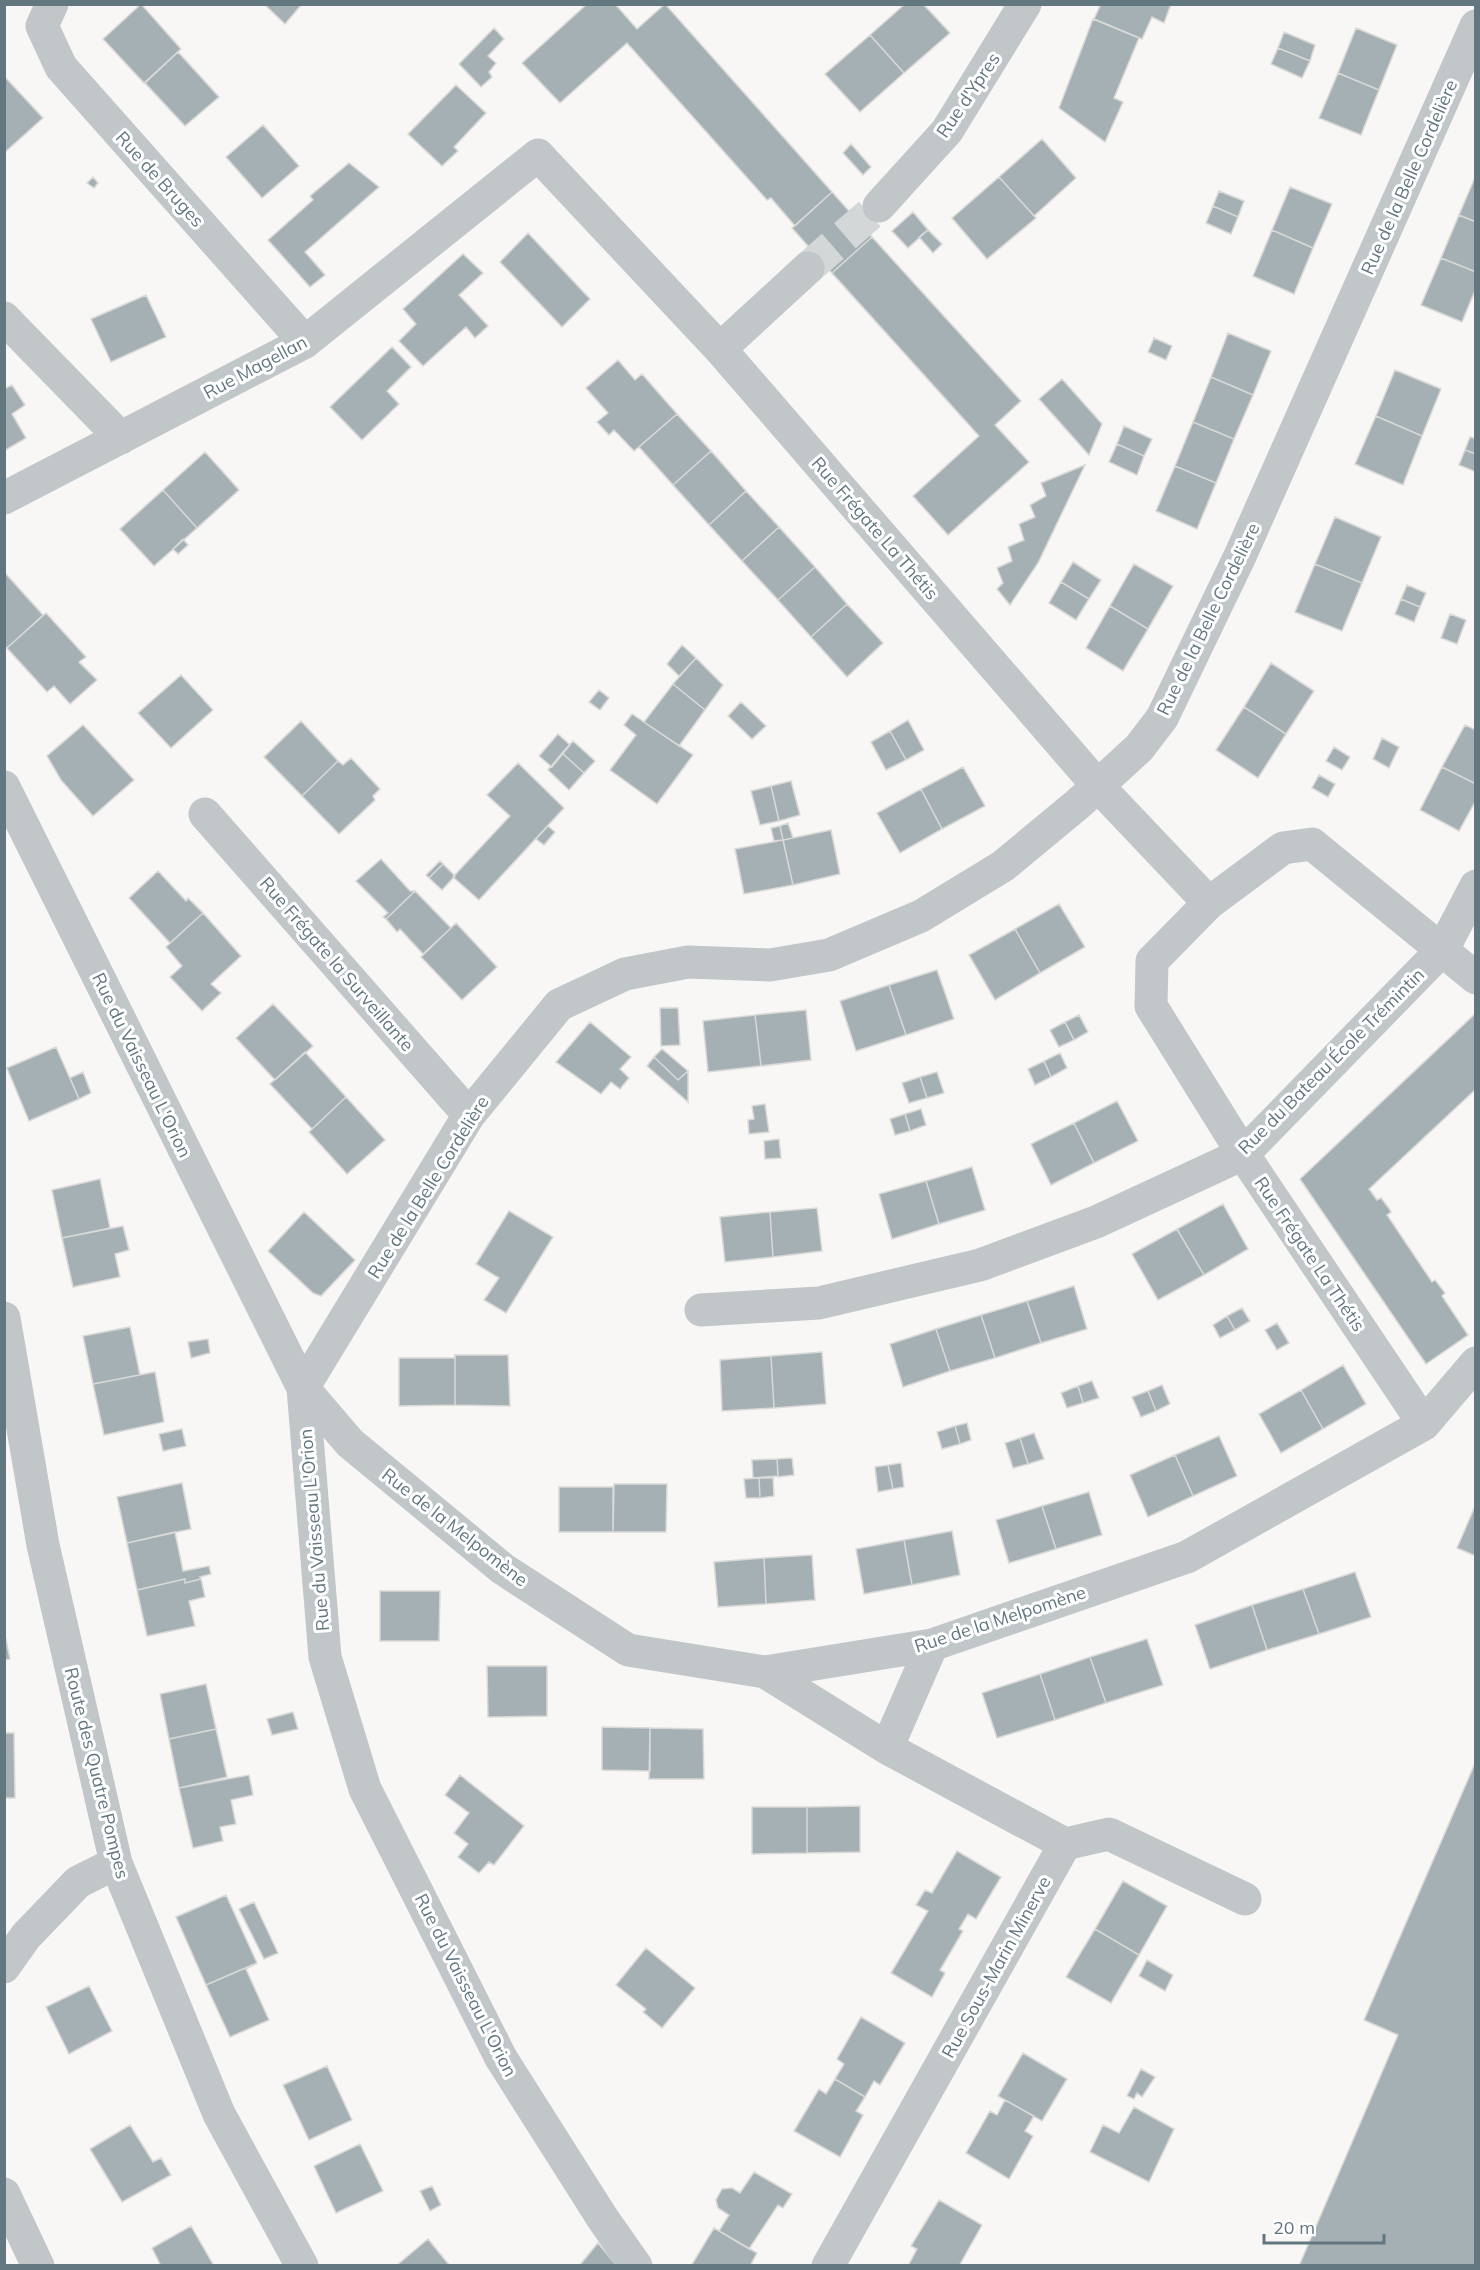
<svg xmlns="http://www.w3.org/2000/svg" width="1480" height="2270" viewBox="0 0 1480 2270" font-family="Mulish,sans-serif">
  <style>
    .building { fill: #a5b0b4; stroke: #d9d9d7; stroke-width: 1.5 }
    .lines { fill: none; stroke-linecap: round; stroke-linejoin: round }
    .minor-tunnel { stroke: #d3d7d8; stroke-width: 33; stroke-dasharray: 33 16; stroke-linecap: butt }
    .minor { stroke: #c1c6c9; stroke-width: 33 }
    .labels { text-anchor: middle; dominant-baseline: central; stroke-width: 6; stroke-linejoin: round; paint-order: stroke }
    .street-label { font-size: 18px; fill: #637780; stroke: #fff }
  </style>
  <rect width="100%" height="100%" fill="#f8f7f5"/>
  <!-- building -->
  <path class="building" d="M141 4 181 49 144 83 103 39Z
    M264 4H302L285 24Z
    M587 4H615L637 29 665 4 832 192 795 226 771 198 767 200 627 43 560 103 522 63Z
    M905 4H923L950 33 904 73 870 35Z
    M1101 4H1171L1164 23 1152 17 1142 39 1094 19Z
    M1093 19 1139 38 1114 98 1123 102 1105 142 1059 108Z
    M494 28 504 39 488 56 496 63 489 72 492 77 481 87 459 64Z
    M1356 28 1397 45 1379 90 1338 73Z
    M1284 32 1315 45 1310 61 1278 48Z
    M870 35 904 73 860 112 825 74Z
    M1278 48 1310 61 1302 78 1271 64Z
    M178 52 219 97 185 126 145 83Z
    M1338 73 1379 90 1361 135 1319 118Z
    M4 76 43 118 4 153Z
    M456 85 486 113 454 147 458 151 442 166 408 134Z
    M263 125 299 166 262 198 226 157Z
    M1042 139 1076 178 1034 216 999 177Z
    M851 144 871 167 863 175 843 153Z
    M349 163 379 187 305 252 325 275 310 287 268 240 313 200 310 196Z
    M1476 175V222L1459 215Z
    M93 177 98 183 94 188 87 183Z
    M999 177 1036 218 987 259 952 218Z
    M1290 187 1332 204 1313 248 1272 230Z
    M1219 191 1244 201 1238 217 1213 206Z
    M832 192 872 237 832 273 792 228Z
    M1213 206 1238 217 1231 234 1206 223Z
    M913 212 928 230 908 248 892 231Z
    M1459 215 1476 222V272L1441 258Z
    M928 230 942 244 933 253 919 237Z
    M1272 230 1313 248 1294 294 1253 276Z
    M528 233 590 299 562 327 500 262Z
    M872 237 1021 401 995 425 1029 462 948 535 913 496 979 436 832 273Z
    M463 254 483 273 459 295 488 326 475 338 466 327 423 366 399 341 416 324 403 309Z
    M1441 258 1476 272V288L1462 322 1421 305Z
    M146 295 166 337 111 362 91 319Z
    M1228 333 1271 351 1253 395 1211 377Z
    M1154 338 1172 346 1166 360 1148 352Z
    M392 347 411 367 387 391 399 404 362 440 330 407Z
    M618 360 635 380 642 374 677 414 634 451 614 430 609 435 597 422 608 413 586 388Z
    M1395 370 1441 389 1422 436 1376 416Z
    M1211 377 1253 395 1234 439 1193 422Z
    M1062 379 1102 424 1089 455 1039 399Z
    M12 385 25 405 12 414 26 438 4 451V389Z
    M677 414 711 451 673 485 639 447Z
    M1376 416 1422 436 1403 485 1355 464Z
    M1193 422 1234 439 1216 483 1175 466Z
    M1124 426 1152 439 1144 456 1117 444Z
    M1470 437 1476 439V454L1465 450Z
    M1117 444 1144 456 1137 475 1109 462Z
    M1465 450 1476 454V472L1459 465Z
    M711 451 746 491 709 525 673 485Z
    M205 452 239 490 197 528 163 490Z
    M1085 465 1038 563 1010 605 997 589 1003 583 997 568 1012 561 1008 547 1024 540 1019 524 1035 517 1030 505 1046 496 1041 483Z
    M1175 466 1216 483 1197 529 1156 511Z
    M163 490 197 528 154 566 120 529Z
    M746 491 779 527 742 561 709 525Z
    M1335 517 1381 537 1362 583 1315 564Z
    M779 527 815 567 778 600 742 561Z
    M183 539 188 545 178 554 173 549Z
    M1073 562 1101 580 1089 599 1061 582Z
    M1134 564 1173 586 1148 629 1110 606Z
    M1315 564 1362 583 1342 631 1295 612Z
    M815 567 847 604 811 637 778 600Z
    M5 573 43 615 7 648 4 645Z
    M1061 582 1089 599 1076 620 1049 603Z
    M1407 585 1426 593 1420 607 1401 599Z
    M1401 599 1420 607 1414 622 1395 614Z
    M847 604 883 643 847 677 811 637Z
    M1110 606 1148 629 1123 671 1086 648Z
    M46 613 86 657 79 662 97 680 70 704 54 686 47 692 7 648Z
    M1450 614 1466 620 1457 644 1441 638Z
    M682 645 696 658 679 676 667 664Z
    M696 658 723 685 705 710 673 684Z
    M1271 663 1314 691 1286 734 1244 707Z
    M181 675 213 710 171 748 138 713Z
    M673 684 705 710 679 746 644 722Z
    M599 690 609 698 600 710 589 702Z
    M741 702 766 726 752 739 728 716Z
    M1244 707 1286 734 1258 778 1216 750Z
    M632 714 693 755 657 804 610 770 636 735 624 725Z
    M908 720 924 750 906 760 890 731Z
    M301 721 338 761 302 796 264 757Z
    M83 725 134 780 93 816 61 780 47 756Z
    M1465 725 1476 730V784L1442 767Z
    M890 731 906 760 886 770 871 742Z
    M558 734 570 745 552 767 539 756Z
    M1382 738 1399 747 1389 768 1373 759Z
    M573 741 595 761 584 773 562 753Z
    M1334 747 1350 757 1342 770 1326 761Z
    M562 753 584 773 569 790 548 770Z
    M351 758 380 789 373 796 375 800 339 834 302 796 338 761 343 765Z
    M518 763 564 808 479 900 453 877 510 816 487 795Z
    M963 767 985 806 942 829 921 789Z
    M1442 767 1476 784V800L1459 831 1420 810Z
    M1319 775 1335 784 1328 797 1312 788Z
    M791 781 800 815 779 821 771 786Z
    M771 786 779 821 760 825 751 791Z
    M921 789 942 829 900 853 877 813Z
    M788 823 793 838 783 840 780 826Z
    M548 826 555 832 544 845 536 839Z
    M780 826 783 840 774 841 771 828Z
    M831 830 840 874 793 885 783 840Z
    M783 840 793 885 744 894 735 849Z
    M381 859 410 891H415L386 919 383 917 388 913 356 881Z
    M440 861 443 864 429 878 426 875Z
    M443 864 455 876 442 890 429 878Z
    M158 871 186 901 188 898 203 913 170 943 129 898Z
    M415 891 451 928 423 954 400 929 397 932 386 919Z
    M1059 904 1085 947 1040 973 1015 929Z
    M203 913 241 956 211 984 221 993 202 1011 170 977 182 966 166 947Z
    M456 923 497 967 462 1000 421 957Z
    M1015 929 1040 973 995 1000 969 955Z
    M937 970 954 1019 906 1035 889 985Z
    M889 985 906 1035 856 1051 840 1001Z
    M273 1004 313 1046 275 1080 236 1038Z
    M660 1008H678L680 1045 661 1046Z
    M806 1010 811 1060 761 1066 755 1015Z
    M1476 1013V1089L1369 1189 1377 1200 1381 1198 1390 1210 1391 1212 1387 1215 1432 1282 1435 1280 1445 1293 1442 1296 1468 1335 1426 1364 1300 1179Z
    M755 1015 761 1066 708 1072 703 1021Z
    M1079 1015 1088 1032 1074 1040 1065 1022Z
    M590 1022 631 1057 620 1069 629 1078 620 1089 611 1082 601 1094 556 1062Z
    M1065 1022 1074 1040 1059 1047 1050 1030Z
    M56 1047 79 1099 29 1121 7 1068Z
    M662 1049 688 1071 678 1080 654 1057Z
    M305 1052 346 1097 312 1129 270 1084Z
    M1060 1053 1067 1068 1051 1077 1044 1061Z
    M654 1057 678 1080 688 1071V1102L647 1066Z
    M1044 1061 1051 1077 1035 1085 1028 1069Z
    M83 1072 91 1093 79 1099 70 1078Z
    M937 1072 944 1093 927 1098 920 1077Z
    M920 1077 927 1098 909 1103 902 1083Z
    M346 1097 385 1140 347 1174 309 1132Z
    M1117 1101 1138 1141 1094 1163 1074 1123Z
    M765 1104 769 1132 749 1134 748 1120 754 1119 752 1106Z
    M921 1109 926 1125 910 1131 905 1114Z
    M905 1114 910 1131 895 1135 890 1119Z
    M1074 1123 1094 1163 1051 1185 1031 1144Z
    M779 1139 781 1158 765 1159 764 1141Z
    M972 1167 985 1210 939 1224 926 1181Z
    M100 1179 110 1228 62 1238 52 1190Z
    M926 1181 939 1224 892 1239 879 1194Z
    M1223 1204 1248 1249 1204 1275 1177 1229Z
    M817 1208 822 1251 773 1257 770 1212Z
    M509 1211 553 1237 506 1313 484 1300 499 1278 476 1264Z
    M304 1212 355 1260 321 1296 313 1293 268 1251Z
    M770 1212 773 1257 725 1262 720 1217Z
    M123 1226 129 1250 115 1254 120 1277 73 1287 62 1238Z
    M1177 1229 1204 1275 1158 1300 1132 1254Z
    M1074 1286 1087 1329 1041 1343 1027 1301Z
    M1027 1301 1041 1343 995 1358 981 1315Z
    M1242 1308 1250 1321 1235 1330 1227 1316Z
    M981 1315 995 1358 950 1371 936 1329Z
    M1227 1316 1235 1330 1220 1338 1213 1325Z
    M1277 1323 1289 1343 1277 1350 1265 1330Z
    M130 1327 140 1375 93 1384 83 1336Z
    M936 1329 950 1371 903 1387 890 1344Z
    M208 1339 210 1353 191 1358 188 1342Z
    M822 1352 826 1404 774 1408 771 1356Z
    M455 1355H508L510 1406 455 1405Z
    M771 1356 774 1408 722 1411 720 1360Z
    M399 1358H455V1405L399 1406Z
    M1343 1365 1366 1404 1323 1429 1301 1390Z
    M155 1372 164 1422 104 1435 93 1384Z
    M1092 1381 1099 1398 1083 1403 1078 1386Z
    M1162 1385 1170 1404 1156 1411 1148 1391Z
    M1078 1386 1083 1403 1067 1408 1061 1393Z
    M1301 1390 1323 1429 1281 1453 1259 1414Z
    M1148 1391 1156 1411 1141 1417 1132 1397Z
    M967 1423 971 1440 960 1444 955 1426Z
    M955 1426 960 1444 942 1449 937 1432Z
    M182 1429 186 1446 163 1451 159 1434Z
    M1034 1433 1044 1459 1028 1464 1020 1438Z
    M1219 1436 1237 1476 1193 1496 1175 1455Z
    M1020 1438 1028 1464 1013 1468 1005 1443Z
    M1175 1455 1193 1496 1148 1517 1130 1475Z
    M792 1458 794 1475 778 1477 777 1459Z
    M777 1459 778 1476 753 1478 752 1460Z
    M901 1463 904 1487 893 1489 888 1465Z
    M888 1465 893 1489 878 1492 875 1467Z
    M759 1478 760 1498H746L744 1479Z
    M759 1478H773L774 1496 760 1498Z
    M182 1483 191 1529 127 1543 117 1497Z
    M614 1484H667L666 1532H613Z
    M559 1487H613V1532H559Z
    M1089 1492 1102 1535 1056 1549 1042 1506Z
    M1476 1504V1556L1457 1548Z
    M1042 1506 1056 1549 1009 1563 996 1520Z
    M952 1531 960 1575 912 1585 904 1540Z
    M175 1532 183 1571 209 1566 211 1574 200 1577 201 1579 185 1583V1579L137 1590 127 1543Z
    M904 1540 912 1585 864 1594 856 1549Z
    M812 1555 815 1600 766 1604 764 1558Z
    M764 1558 766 1604 718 1607 714 1562Z
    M1355 1572 1371 1617 1319 1634 1303 1589Z
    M185 1579V1583L201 1579 205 1597 189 1601 195 1626 147 1636 137 1590Z
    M1303 1589 1319 1634 1267 1650 1252 1605Z
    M380 1591H440L439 1641H380Z
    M1252 1605 1267 1650 1210 1669 1195 1625Z
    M4 1630 10 1659 4 1660Z
    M1147 1639 1163 1685 1106 1703 1090 1657Z
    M1090 1657 1106 1703 1055 1720 1040 1674Z
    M487 1666H547V1716L488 1717Z
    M1040 1674 1055 1720 997 1738 982 1693Z
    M206 1684 216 1729 169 1739 160 1694Z
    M293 1712 298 1729 272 1735 267 1719Z
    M602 1727 650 1728V1771L602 1770Z
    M650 1728 703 1729 704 1779H649Z
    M216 1729 227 1777 179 1788 169 1739Z
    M4 1733H14L15 1798H4Z
    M1476 1761V2266H1299L1398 2035 1364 2020Z
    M249 1775 253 1795 231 1800 236 1824 220 1827 223 1841 193 1848 179 1788Z
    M460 1775 524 1826 494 1865 489 1862 479 1873 458 1857 468 1844 454 1833 469 1813 445 1795Z
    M860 1806V1852L807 1853V1807Z
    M752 1807H807V1853L752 1854Z
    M957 1851 1001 1877 976 1919 968 1914 959 1929 963 1931 940 1970 945 1973 932 1997 891 1973 928 1911 916 1905 925 1890 932 1893Z
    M1123 1881 1167 1906 1139 1955 1095 1929Z
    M226 1895 257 1963 206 1985 176 1917Z
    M254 1902 278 1953 264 1959 239 1909Z
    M1095 1929 1139 1955 1111 2003 1066 1977Z
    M646 1948 695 1988 662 2028 643 2012 646 2009 616 1985Z
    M1147 1960 1173 1975 1165 1991 1139 1976Z
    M257 1963 246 1969 269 2020 230 2037 206 1985Z
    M89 1986 112 2031 69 2054 46 2007Z
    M861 2017 905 2043 880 2085 874 2081 865 2097 835 2079 844 2064 837 2059Z
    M1023 2053 1067 2079 1042 2121 998 2096Z
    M327 2066 352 2120 309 2140 283 2085Z
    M1141 2069 1155 2077 1142 2097 1137 2093 1134 2099 1127 2096Z
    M835 2079 865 2097 856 2111 863 2115 840 2157 794 2131 819 2089 826 2094Z
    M1005 2100 1034 2116 1025 2131 1033 2136 1009 2179 966 2153 990 2111 997 2115Z
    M1134 2107 1174 2129 1149 2182 1090 2152 1103 2125 1119 2133Z
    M130 2125 153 2162 161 2158 171 2175 122 2202 90 2149Z
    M360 2144 383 2191 336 2213 314 2166Z
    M754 2172 792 2194 783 2208 778 2205 749 2249 719 2231 729 2215 718 2208 716 2200 722 2189 732 2188 740 2193Z
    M432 2186 441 2205 430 2211 420 2191Z
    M939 2200 982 2225 959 2266H908L917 2249 911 2246Z
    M191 2226 214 2266H161L152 2248Z
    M714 2228 757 2253 750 2266H691Z
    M428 2239 450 2266H396Z
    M598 2243 617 2266H579Z"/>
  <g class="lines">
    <!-- minor-tunnel -->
    <path class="minor-tunnel" d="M808 268 879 206"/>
    <!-- minor -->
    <path class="minor" d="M52 4 42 26 61 67 305 342
      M1476 26 1240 556 1162 718 1139 748 1079 803 1003 866 921 916 829 955 770 965 688 962 625 974 559 1005 469 1115 303 1388 350 1443 503 1569 628 1650 765 1672 932 1645 1187 1557 1424 1424 1476 1363
      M879 206 947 131 1025 4
      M4 318 121 438
      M720 349 808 268
      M4 498 305 342 538 155 720 349 1097 785 1209 903
      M4 787 303 1388 325 1657 365 1789 501 2058 603 2219 636 2266
      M205 814 469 1115
      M701 1310 819 1303 980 1265 1096 1222 1243 1154 1443 949 1476 886
      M4 1318 43 1545 116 1863 219 2114 302 2266
      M1424 1424 1243 1154 1151 1006 1152 961 1209 903 1283 848 1312 844 1476 978
      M765 1672 887 1748 1065 1844 828 2266
      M887 1748 932 1645
      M1065 1844 1109 1834 1245 1899
      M4 1967 26 1936 78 1882 116 1863
      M4 2194 38 2266"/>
  </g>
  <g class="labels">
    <!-- street labels -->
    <g class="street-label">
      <text transform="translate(968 95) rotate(-56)">Rue d'Ypres</text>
      <text transform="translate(1409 177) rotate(-66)">Rue de la Belle Cordelière</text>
      <text transform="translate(160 179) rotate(48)">Rue de Bruges</text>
      <text transform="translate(255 367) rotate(-28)">Rue Magellan</text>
      <text transform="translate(875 528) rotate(49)">Rue Frégate La Thétis</text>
      <text transform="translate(1208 619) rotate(-64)">Rue de la Belle Cordelière</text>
      <text transform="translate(337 964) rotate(49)">Rue Frégate la Surveillante</text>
      <text transform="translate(1331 1061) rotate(-45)">Rue du Bateau École Trémintin</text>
      <text transform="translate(142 1065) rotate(64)">Rue du Vaisseau L'Orion</text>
      <text transform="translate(428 1187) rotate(-58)">Rue de la Belle Cordelière</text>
      <text transform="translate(1310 1254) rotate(56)">Rue Frégate La Thétis</text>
      <text transform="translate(455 1527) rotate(38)">Rue de la Melpomène</text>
      <text transform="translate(314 1530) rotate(-95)">Rue du Vaisseau L'Orion</text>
      <text transform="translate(1000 1619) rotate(-18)">Rue de la Melpomène</text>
      <text transform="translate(97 1773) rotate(76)">Route des Quatre Pompes</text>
      <text transform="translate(996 1967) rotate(-61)">Rue Sous-Marin Minerve</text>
      <text transform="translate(466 1985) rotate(63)">Rue du Vaisseau L'Orion</text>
    </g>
  </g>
  <!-- border -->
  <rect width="1480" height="2270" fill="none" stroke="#637780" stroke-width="12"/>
  <!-- scale -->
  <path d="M1264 2234v9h120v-9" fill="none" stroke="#637780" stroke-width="3"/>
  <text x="1273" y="2234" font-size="18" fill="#637780" stroke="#ffffff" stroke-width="4.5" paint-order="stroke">20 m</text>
</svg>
